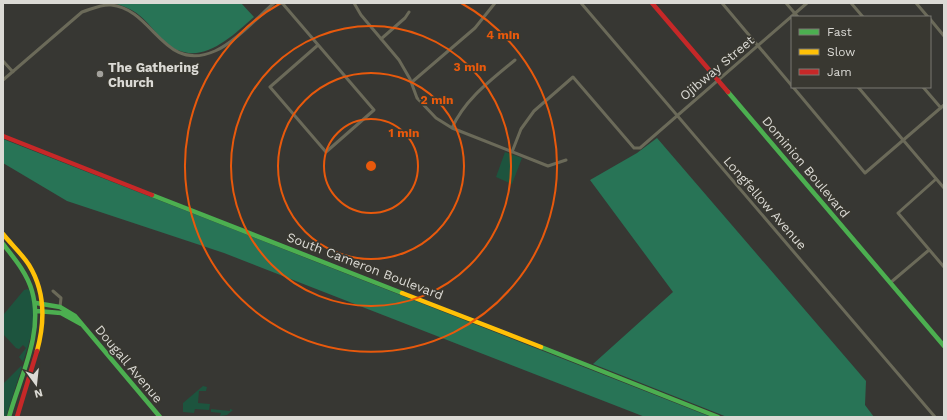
<svg xmlns="http://www.w3.org/2000/svg" width="947" height="420" viewBox="0 0 947 420" font-family="'Work Sans',sans-serif">
  <style>
    .green { fill: #1d543e }
    .forest { fill: #287456 }
    .lines { fill: none; stroke-linecap: round; stroke-linejoin: round }
    .street { stroke: #6b6a59; stroke-width: 3 }
    .fast { stroke: #4caf50; stroke-width: 4.5 }
    .slow { stroke: #ffc107; stroke-width: 4.5 }
    .jam { stroke: #c62828; stroke-width: 4.5 }
    .ring { fill: none; stroke: #e8590c; stroke-width: 2 }
    .poi-dot { fill: #a2a19c; stroke: #393831; stroke-width: 1.5 }
    .labels { text-anchor: middle; dominant-baseline: central; stroke-width: 3.5; stroke-linejoin: round; paint-order: stroke }
    .poi-label { font-size: 13px; font-weight: bold; fill: #dbdad5; stroke: #393831; text-anchor: start }
    .street-label { font-size: 13px; fill: #dbdad5; stroke: #393831 }
    .centre { fill: #e8590c; stroke: #393831; stroke-width: 2 }
    .ring-label { font-size: 12px; text-anchor: middle; font-weight: bold; fill: #e8590c; stroke: #393831; stroke-width: 3.5; stroke-linejoin: round; paint-order: stroke }
  </style>
  <rect width="100%" height="100%" fill="#373733"/>
  <!-- green -->
  <path class="green" d="M505 152 522 158 512 184 496 177Z
    M28 289C42 303 29 345 23 362L19 357 26 348 23 345 19 349 16 348 3 334V312L4 314 24 290Z
    M21 366 22 367 6 417H3V384Z
    M203 386 207 387 206 391H199L198 403 210 404 209 410 195 409 194 413 183 412V403Z
    M211 409 230 411V409L233 410 227 415 220 416 221 413 211 412Z"/>
  <!-- forest -->
  <path class="forest" d="M114 3H241L254 17C228 40 195 72 162 39 143 19 142 12 114 3Z
    M657 138 866 381 865 405 874 417H727L593 364 673 292 590 180 637 153Z
    M3 139 711 417H645L224 253 67 201 3 163Z"/>
  <g class="lines">
    <!-- street -->
    <path class="street" d="M281 3 283 4 374 110 326 152 270 87 318 45
      M354 3 361 15 399 60 410 79 417 98 436 118 452 128 548 166 566 160
      M581 3 935 417
      M722 3 792 86
      M786 3 798 17
      M851 3 863 17
      M916 3 928 17
      M930 19 944 36
      M381 39 405 18 409 12
      M3 61 13 72
      M3 80 82 12C92 9 101 4 111 5 154 9 163 74 215 51 234 43 258 17 274 3
      M412 82 475 28 495 3
      M793 87 865 173 944 105
      M858 87 944 188
      M923 87 941 108
      M452 128C465 99 491 80 515 60
      M512 152 521 129 534 111 573 77 634 148H640L807 3
      M936 179 898 213 944 267
      M890 283 929 250
      M53 291 61 298 60 307"/>
    <!-- fast -->
    <path class="fast" d="M728 92 944 346
      M152 195 402 293
      M3 244C14 258 27 273 32 291 44 333 20 377 9 417
      M36 303 60 307 75 316 160 417
      M37 311 61 313 81 324
      M541 347 718 417"/>
    <!-- slow -->
    <path class="slow" d="M3 234C11 244 22 254 29 265 45 291 45 322 37 351
      M402 293 541 347"/>
    <!-- jam -->
    <path class="jam" d="M652 3 728 92
      M3 136 152 195
      M17 417 37 351"/>
  </g>
  <!-- distance rings -->
  <g class="ring">
    <circle cx="371" cy="166" r="47"/>
    <circle cx="371" cy="166" r="93"/>
    <circle cx="371" cy="166" r="140"/>
    <path d="M461 3A186 186 0 1 1 281 3"/>
  </g>
  <!-- markers -->
  <circle class="poi-dot" cx="100" cy="74" r="4"/>
  <g class="labels">
    <!-- poi labels -->
    <g class="poi-label">
      <text x="108" y="67">The Gathering<tspan x="108" dy="15">Church</tspan></text>
    </g>
    <!-- street labels -->
    <g class="street-label">
      <text transform="translate(717 68) rotate(-40)">Ojibway Street</text>
      <text transform="translate(806 167) rotate(50)">Dominion Boulevard</text>
      <text transform="translate(765 203) rotate(49)">Longfellow Avenue</text>
      <text transform="translate(365 266) rotate(21)">South Cameron Boulevard</text>
      <text transform="translate(129 364) rotate(50)">Dougall Avenue</text>
    </g>
  </g>
  <circle cx="371" cy="166" r="6" class="centre"/>
  <g class="ring-label">
    <text x="503" y="39">4 min</text>
    <text x="470" y="71">3 min</text>
    <text x="437" y="104">2 min</text>
    <text x="404" y="137">1 min</text>
  </g>
  <!-- border -->
  <rect width="947" height="420" fill="none" stroke="#dbdad5" stroke-width="8"/>
  <!-- legend -->
  <rect x="791" y="16" width="140" height="72" fill="#393831" stroke="#7a7973"/>
  <rect x="799" y="29" width="20" height="6" fill="#4caf50" stroke="#7a7973"/>
  <text x="827" y="36" font-size="12" fill="#dbdad5">Fast</text>
  <rect x="799" y="49" width="20" height="6" fill="#ffc107" stroke="#7a7973"/>
  <text x="827" y="56" font-size="12" fill="#dbdad5">Slow</text>
  <rect x="799" y="69" width="20" height="6" fill="#c62828" stroke="#7a7973"/>
  <text x="827" y="76" font-size="12" fill="#dbdad5">Jam</text>
  <!-- north arrow -->
  <g transform="translate(36 384) rotate(165)" stroke="#393831" stroke-width="3" paint-order="stroke">
  <path d="M0-3L7 15L0 10L-7 15Z" fill="#dbdad5"/>
  <text y="-6" font-size="11" font-weight="bold" text-anchor="middle" fill="#dbdad5">N</text>
  </g>
</svg>
